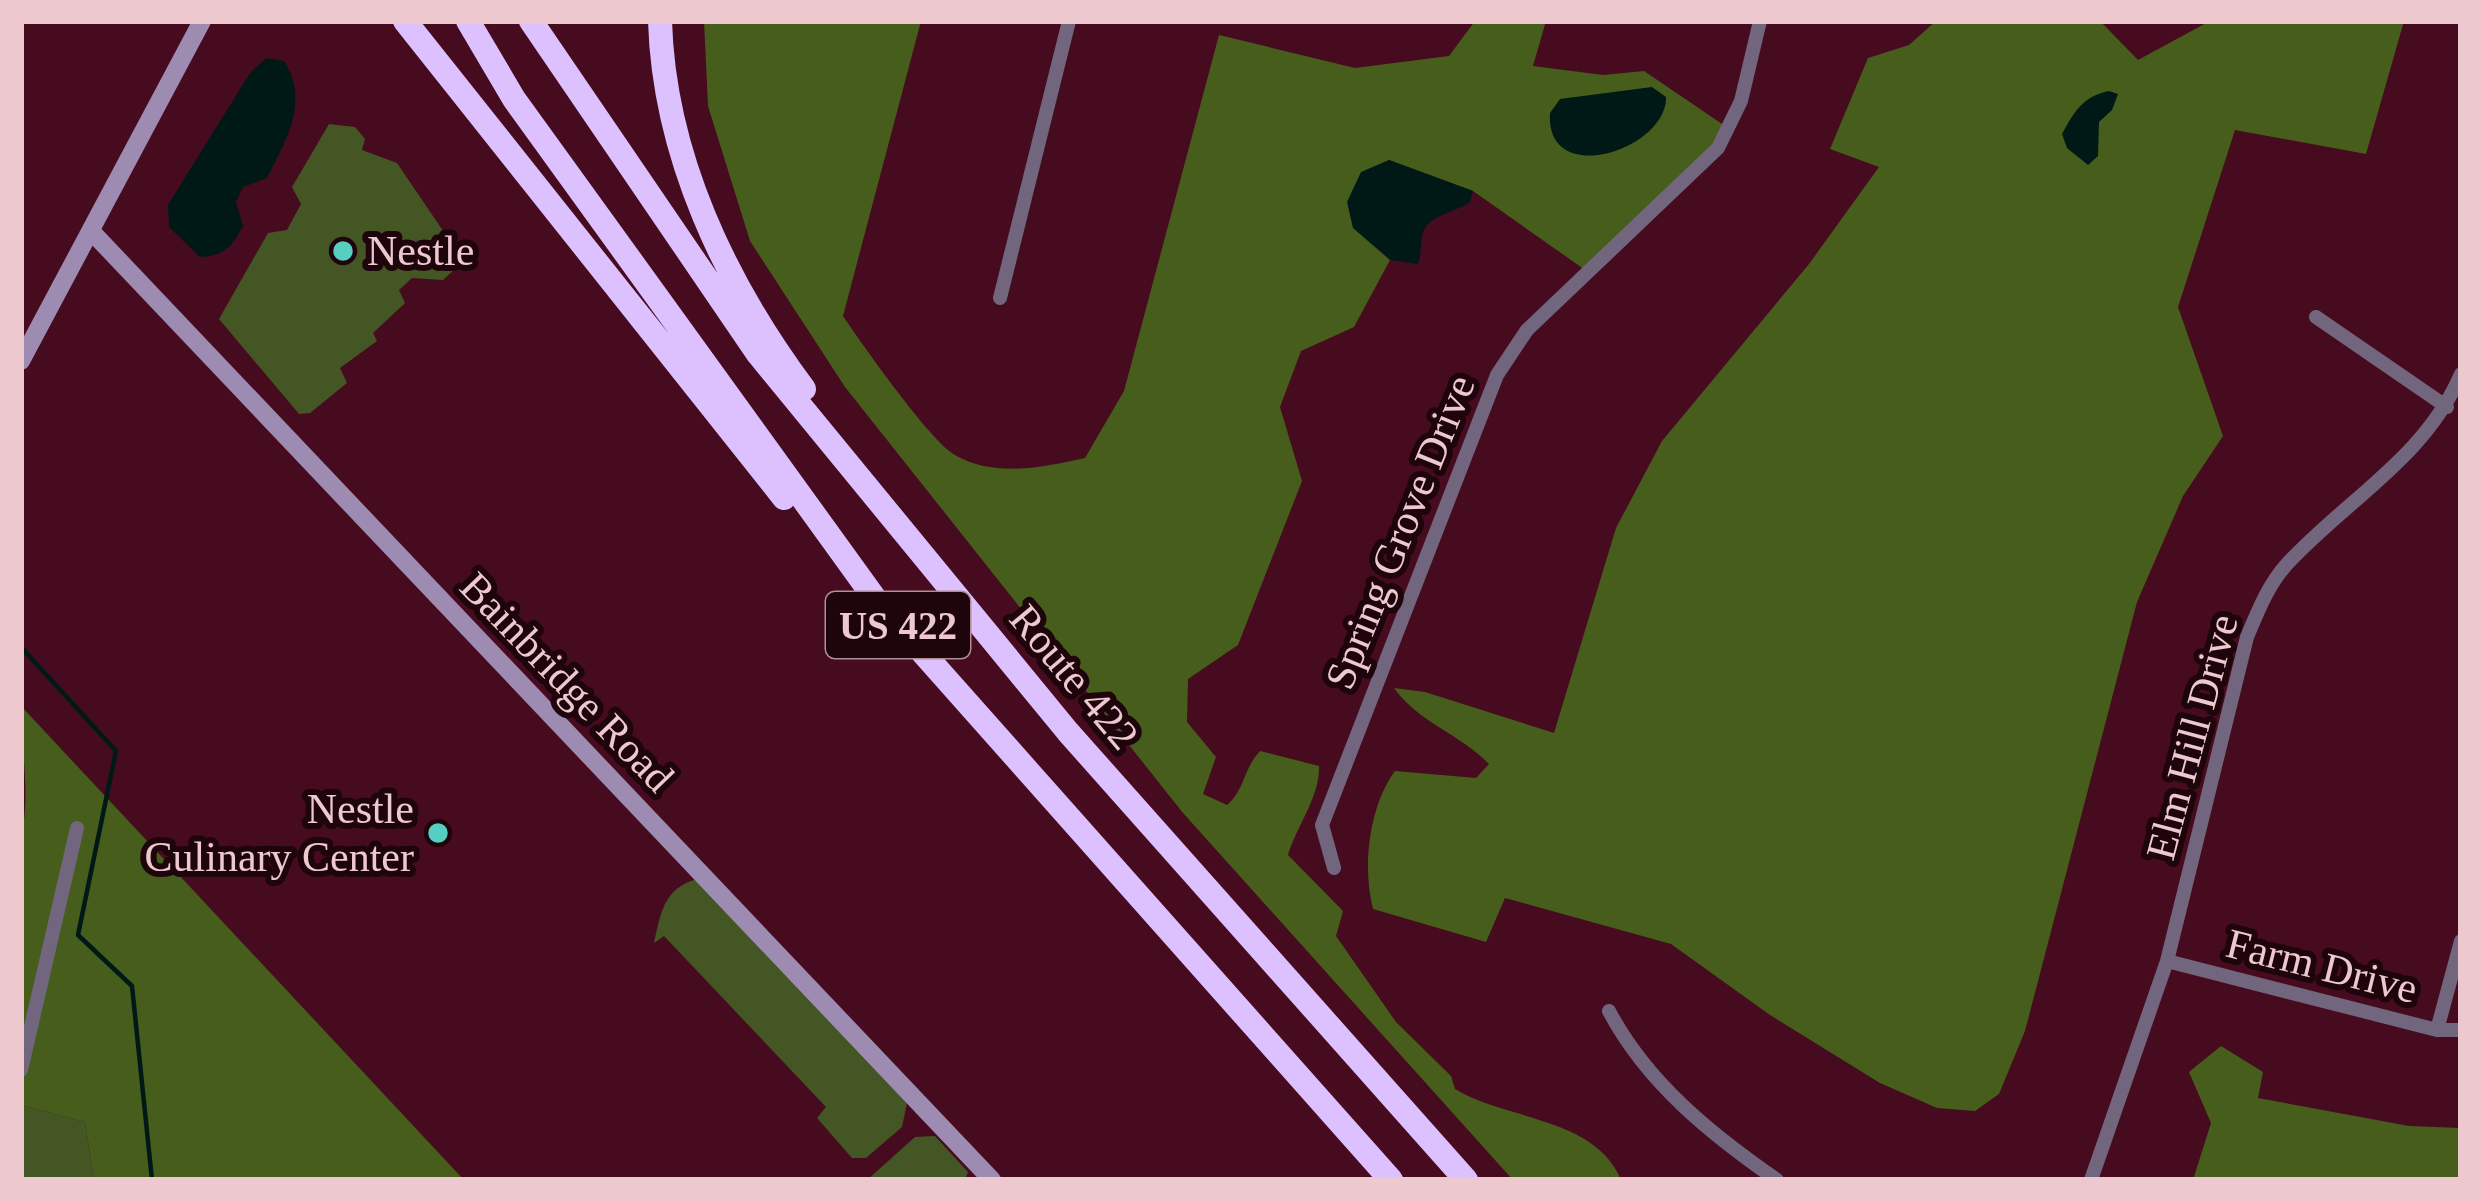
<svg xmlns="http://www.w3.org/2000/svg" width="2482" height="1201" viewBox="0 0 2482 1201" font-family="Georgia,serif">
  <style>
    .green { fill: #445624 }
    .forest { fill: #475d1b }
    .water { fill: #001916 }
    .lines { fill: none; stroke-linecap: round; stroke-linejoin: round }
    .stream { stroke: #001916; stroke-width: 4.5 }
    .street { stroke: #72667f; stroke-width: 14 }
    .secondary { stroke: #9d8bb2; stroke-width: 18 }
    .highway { stroke: #ddc0fe; stroke-width: 24 }
    .poi-dot { fill: #57cec2; stroke: #1e050c; stroke-width: 4.5 }
    .labels { text-anchor: middle; dominant-baseline: central; stroke-width: 12; stroke-linejoin: round; paint-order: stroke }
    .shield { fill: #1e050c; stroke: #b08e94; stroke-width: 3 }
    .shield-label { font-size: 39px; font-weight: bold; fill: #eec8cf }
    .poi-label { font-size: 42px; fill: #eec8cf; stroke: #1e050c; text-anchor: start }
    .street-label { font-size: 42px; fill: #eec8cf; stroke: #1e050c }
  </style>
  <rect width="100%" height="100%" fill="#460b1f"/>
  <!-- green -->
  <path class="green" d="M329 124 355 127 365 139 362 150 397 163 454 247 455 269 443 280 412 278 399 290 405 303 373 333 377 341 340 368 347 383 310 413 299 414 219 319 268 233 287 230 301 204 292 187Z
    M704 877 909 1093 902 1127 866 1158H852L817 1118 826 1107 664 936 654 943C662 907 665 886 704 877Z
    M21 1105 85 1122 94 1180H21Z
    M935 1136 968 1172 965 1180H867L915 1137Z"/>
  <!-- forest -->
  <path class="forest" d="M704 21H921L843 316C861 343 931 442 955 455 994 478 1045 467 1085 458L1124 391 1219 35 1355 68 1449 56 1475 21H1546L1533 66 1603 75 1644 71 1728 128 1588 272 1473 191 1389 160 1373 241 1390 260 1354 327 1301 351 1280 407 1302 481 1238 645 1188 679 1187 722 1216 757 1203 794 1227 805C1245 790 1243 769 1260 751L1319 766C1320 797 1297 825 1288 855L1343 911 1336 936 1396 1022 1451 1076 1455 1089C1505 1120 1596 1117 1621 1180H1513L1183 813 845 387 750 241 708 106Z
    M1936 21H2100L2138 60 2210 21H2404L2366 154 2235 130 2178 307 2223 436 2183 496 2137 602 2025 1031 1999 1094 1975 1111 1937 1108 1880 1083 1770 1015 1671 944 1505 898 1486 942 1373 909C1362 867 1369 806 1395 771L1476 778 1489 764C1459 733 1419 723 1394 688L1425 692 1554 733 1616 528 1662 441 1809 264 1879 167 1830 149 1868 58 1909 45Z
    M21 706 464 1180H94L85 1122 21 1105V839C31 791 21 754 21 706Z
    M2221 1046 2263 1072 2258 1098 2409 1126 2461 1128V1180H2193L2211 1123 2189 1072Z"/>
  <!-- water -->
  <path class="water" d="M266 58 284 61C310 101 286 140 267 178L243 187 236 202 243 226C233 245 225 256 200 257L169 227 168 205 250 73Z
    M1652 87 1666 97C1667 150 1545 189 1550 113L1560 99Z
    M2109 91 2118 94 2112 110 2099 122 2098 156 2088 165 2067 148 2062 134C2074 112 2083 96 2109 91Z
    M1389 160 1473 191 1470 202C1455 213 1428 214 1422 235 1420 245 1422 253 1418 264L1390 260 1353 228 1347 202 1361 172Z"/>
  <g class="lines">
    <!-- stream -->
    <path class="stream" d="M21 647 116 751 78 935 132 986 152 1180"/>
    <!-- street -->
    <path class="street" d="M1000 298 1069 21
      M2316 317 2447 407
      M1334 868 1322 825 1497 375 1527 330 1718 148 1741 101 1760 21
      M2167 961 2437 1030H2461
      M1609 1011C1647 1083 1712 1135 1777 1180
      M2437 1030 2461 941
      M21 1070 77 828
      M2091 1180 2167 961 2247 637C2258 611 2268 585 2287 564 2347 499 2425 458 2461 374"/>
    <!-- secondary -->
    <path class="secondary" d="M92 232 992 1180
      M21 361 202 21"/>
    <!-- highway -->
    <path class="highway" d="M405 21 784 498
      M468 21 514 99 876 600 1391 1180
      M531 21 758 354 1068 732 1466 1180
      M660 21C664 155 725 283 804 389"/>
  </g>
  <!-- markers -->
  <g class="poi-dot">
    <circle cx="343" cy="251" r="12"/>
    <circle cx="438" cy="833" r="12"/>
  </g>
  <g class="labels">
    <!-- shield labels -->
    <rect class="shield" x="826" y="592" width="144" height="66" rx="9"/>
    <g class="shield-label">
      <text x="898" y="625">US 422</text>
    </g>
    <!-- poi labels -->
    <g class="poi-label">
      <text x="367" y="251">Nestle</text>
      <text x="414" y="809" text-anchor="end">Nestle<tspan x="414" dy="48">Culinary Center</tspan></text>
    </g>
    <!-- street labels -->
    <g class="street-label">
      <text transform="translate(1400 532) rotate(-68)">Spring Grove Drive</text>
      <text transform="translate(1074 677) rotate(50)">Route 422</text>
      <text transform="translate(567 682) rotate(46)">Bainbridge Road</text>
      <text transform="translate(2192 737) rotate(-75)">Elm Hill Drive</text>
      <text transform="translate(2322 966) rotate(14)">Farm Drive</text>
    </g>
  </g>
  <!-- border -->
  <rect width="2482" height="1201" fill="none" stroke="#eec8cf" stroke-width="48"/>
</svg>
